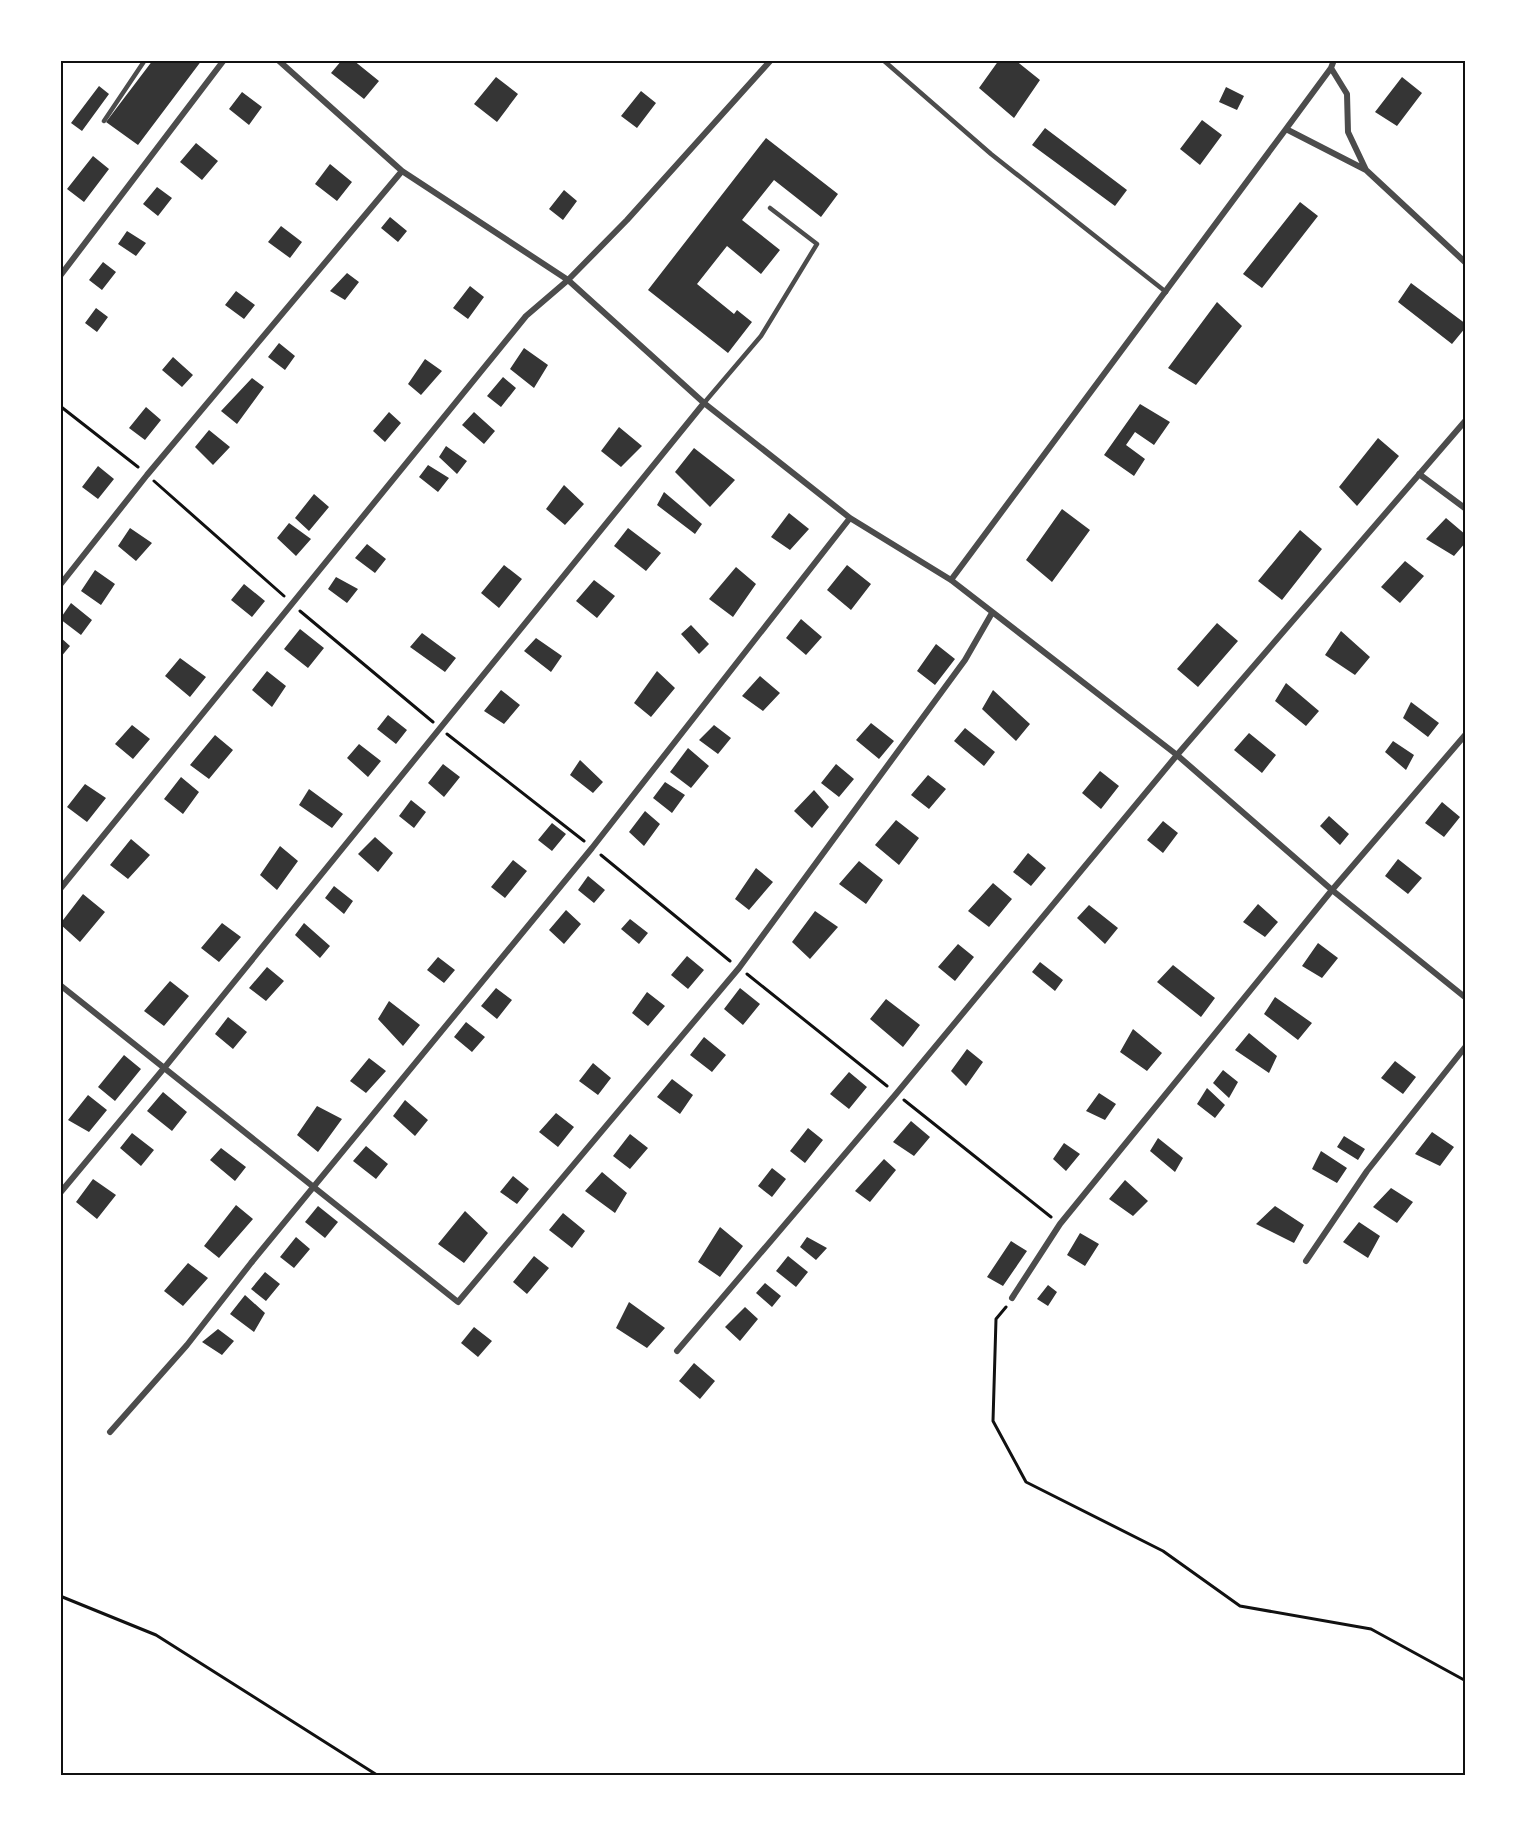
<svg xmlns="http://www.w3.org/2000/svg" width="1526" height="1835" viewBox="0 0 1526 1835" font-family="Lato,sans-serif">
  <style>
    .building { fill: #353535 }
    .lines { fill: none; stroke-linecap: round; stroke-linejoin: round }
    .path { stroke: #111; stroke-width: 3 }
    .service { stroke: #4c4c4c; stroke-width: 4.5 }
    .minor { stroke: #4c4c4c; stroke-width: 6 }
    .neatline { fill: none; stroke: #111; stroke-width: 2 }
  </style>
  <rect width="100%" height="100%" fill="#fff"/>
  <!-- building -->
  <path class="building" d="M153 60H202L138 145 106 122Z
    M342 60H353L379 81 364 99 331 73Z
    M999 60H1015L1040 80 1014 118 979 88Z
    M496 77 518 94 497 122 474 104Z
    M1402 77 1422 93 1397 126 1375 112Z
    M99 86 109 94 82 131 71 123Z
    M1226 87 1244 96 1237 110 1219 102Z
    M641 91 656 103 637 128 621 116Z
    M242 92 262 107 249 125 229 109Z
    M1202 120 1222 135 1200 165 1180 149Z
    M1045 128 1127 190 1115 206 1032 145Z
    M766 138 838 194 821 217 774 180 742 220 780 250 761 274 727 246 697 284 734 314 737 310 752 322 728 353 648 290Z
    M196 143 218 161 202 180 180 162Z
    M93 156 109 169 84 202 67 189Z
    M330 164 352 182 337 201 315 184Z
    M157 187 172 198 158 216 143 204Z
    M564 190 577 201 563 220 549 209Z
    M1300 202 1318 216 1262 288 1243 274Z
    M390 217 407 231 398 242 381 228Z
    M281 226 302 242 290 258 268 242Z
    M127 231 146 243 136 256 118 244Z
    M103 262 116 272 102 290 89 280Z
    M347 273 359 282 345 300 330 291Z
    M1411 283 1466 324V327L1452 344 1398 302Z
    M470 286 484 297 468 319 453 308Z
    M236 291 255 305 244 319 225 305Z
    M1217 302 1242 326 1196 385 1168 368Z
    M96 308 108 317 97 332 85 323Z
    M279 343 295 356 285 370 268 357Z
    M524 348 548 365 534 388 510 369Z
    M173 357 193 375 182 387 162 370Z
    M425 359 442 371 421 395 408 384Z
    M503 377 516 388 501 407 487 396Z
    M252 378 264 387 237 424 221 411Z
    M1140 404 1170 422 1154 445 1135 432 1126 445 1145 459 1134 476 1104 455Z
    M146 407 161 420 145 440 129 428Z
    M389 412 401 423 385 442 373 431Z
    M474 412 495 431 484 444 462 425Z
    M619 427 642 446 621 467 601 451Z
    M209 430 230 447 213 465 195 447Z
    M1378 438 1399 456 1357 506 1339 487Z
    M446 446 467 461 457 474 439 457Z
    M694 448 735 480 710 507 675 472Z
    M428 465 449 478 438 492 419 477Z
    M98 466 114 479 98 499 82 487Z
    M564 485 584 504 565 525 546 509Z
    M664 492 702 524 695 534 657 505Z
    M314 494 329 507 309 531 295 518Z
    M1062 509 1090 530 1052 582 1026 560Z
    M789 513 809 529 790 550 771 537Z
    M1446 518 1466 535V542L1454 556 1426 539Z
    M289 523 311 539 296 556 277 538Z
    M130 528 152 543 136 561 118 546Z
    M628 528 661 553 646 571 614 546Z
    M1300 530 1322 549 1282 600 1258 581Z
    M367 544 386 559 375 573 355 558Z
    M1405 561 1424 576 1400 603 1381 587Z
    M504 565 522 579 499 608 481 593Z
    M847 565 871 584 851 610 827 590Z
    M736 567 756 584 733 617 709 599Z
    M95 570 115 584 101 605 81 591Z
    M336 577 358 589 347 603 328 589Z
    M594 580 615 596 597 618 576 601Z
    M244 584 265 601 252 617 231 600Z
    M71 603 92 620 81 635 60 619Z
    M801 619 822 637 806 655 786 638Z
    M1217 623 1238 641 1198 687 1177 669Z
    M691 625 709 644 699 654 681 634Z
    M300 629 324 648 308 668 284 649Z
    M1341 631 1370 657 1355 675 1325 655Z
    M422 633 456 658 445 672 410 647Z
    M60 637 70 646 60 658Z
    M536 638 562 656 551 672 524 651Z
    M936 644 955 659 935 685 917 671Z
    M180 658 206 677 190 697 165 676Z
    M267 671 286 686 272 707 252 690Z
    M657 671 675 688 651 717 634 703Z
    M760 676 780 693 763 711 742 696Z
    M1286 683 1319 711 1306 726 1275 701Z
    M501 690 520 705 504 724 484 711Z
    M993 690 1030 724 1016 741 982 709Z
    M1411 702 1439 723 1428 737 1403 718Z
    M388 715 407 730 396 744 377 729Z
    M871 723 894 741 879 759 856 740Z
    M132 725 150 739 133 759 115 744Z
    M714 725 731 738 718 754 699 740Z
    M965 728 995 752 984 766 954 741Z
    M1249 733 1276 755 1262 773 1234 750Z
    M215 735 233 750 209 779 190 765Z
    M1393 741 1414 755 1406 770 1385 752Z
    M359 744 381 761 368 777 347 758Z
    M688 748 709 766 691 788 670 772Z
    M580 760 603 782 593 793 570 775Z
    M443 764 460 777 444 797 428 783Z
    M836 764 854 779 839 797 821 783Z
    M1100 771 1119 786 1101 809 1082 793Z
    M928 775 946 789 929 809 911 795Z
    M181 777 199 792 183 814 164 799Z
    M665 782 685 795 672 813 653 798Z
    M85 784 106 798 87 822 67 807Z
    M309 789 343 814 332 828 299 805Z
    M814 790 829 807 812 828 794 811Z
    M411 800 426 812 414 828 399 816Z
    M1442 802 1460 817 1444 837 1425 823Z
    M645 811 660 824 644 846 629 832Z
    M1329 816 1349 834 1340 845 1320 826Z
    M896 820 919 838 899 865 875 845Z
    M1163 821 1178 833 1163 853 1147 840Z
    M552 823 566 834 552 851 538 840Z
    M375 837 393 853 378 872 358 854Z
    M131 839 150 855 128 879 110 865Z
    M280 846 298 861 277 890 260 875Z
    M1028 853 1046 868 1031 886 1013 872Z
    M1398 859 1422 878 1408 894 1385 876Z
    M513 860 527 871 505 898 491 887Z
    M859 861 883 880 866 904 839 884Z
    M756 868 773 882 749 910 735 899Z
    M588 876 605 890 594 903 578 890Z
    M993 883 1012 899 989 927 968 911Z
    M334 886 353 901 344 914 325 898Z
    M83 894 105 912 80 942 60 924Z
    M1258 904 1278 922 1265 937 1243 922Z
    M1089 905 1118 928 1105 944 1077 918Z
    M566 910 581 924 564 944 549 930Z
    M815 911 838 927 810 959 792 942Z
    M630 919 648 933 639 944 621 929Z
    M222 923 241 937 219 962 201 948Z
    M304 923 330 946 320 958 295 935Z
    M1318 943 1338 958 1322 978 1302 966Z
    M958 944 974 957 955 981 938 967Z
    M687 956 704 970 688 989 671 975Z
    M438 957 455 970 444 983 427 970Z
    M1040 962 1063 980 1055 991 1032 972Z
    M1173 965 1215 998 1201 1017 1157 982Z
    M267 967 284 981 266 1001 249 988Z
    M170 981 189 996 164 1026 144 1011Z
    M496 988 512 1000 497 1019 481 1006Z
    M740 988 760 1004 743 1025 724 1009Z
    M647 992 665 1006 648 1026 632 1013Z
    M1275 997 1312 1023 1298 1040 1264 1014Z
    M886 999 920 1025 903 1047 870 1019Z
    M389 1001 420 1025 403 1046 378 1019Z
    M228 1017 247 1032 233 1049 215 1034Z
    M466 1022 485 1037 472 1052 454 1037Z
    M1133 1029 1162 1053 1147 1071 1120 1052Z
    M1249 1033 1277 1056 1269 1073 1235 1050Z
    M704 1037 726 1055 712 1072 690 1055Z
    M967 1049 983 1062 966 1086 951 1071Z
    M124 1055 141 1069 115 1101 98 1087Z
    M369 1058 386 1071 366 1093 350 1081Z
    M1395 1061 1416 1077 1403 1094 1381 1078Z
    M593 1063 611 1078 598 1095 579 1081Z
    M1223 1070 1238 1082 1229 1098 1213 1083Z
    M849 1072 867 1087 849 1109 830 1094Z
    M672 1079 693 1095 680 1114 657 1097Z
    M1207 1088 1225 1105 1215 1118 1197 1104Z
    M163 1092 187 1112 172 1131 147 1111Z
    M1099 1093 1116 1104 1105 1120 1086 1111Z
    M88 1095 107 1110 89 1132 68 1120Z
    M405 1100 428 1120 415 1136 393 1116Z
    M317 1106 342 1119 318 1152 297 1135Z
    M556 1113 574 1127 558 1147 539 1132Z
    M911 1121 930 1137 914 1156 893 1142Z
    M808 1128 823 1140 805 1163 790 1151Z
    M1432 1132 1454 1147 1440 1166 1415 1154Z
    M132 1133 154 1150 141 1166 120 1148Z
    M630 1134 648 1148 630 1169 613 1156Z
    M1344 1136 1365 1149 1358 1160 1337 1147Z
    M1158 1138 1183 1158 1175 1172 1150 1151Z
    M1064 1143 1080 1154 1066 1171 1053 1159Z
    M366 1146 388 1164 376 1179 353 1161Z
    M221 1148 246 1167 235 1181 210 1160Z
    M1321 1151 1347 1168 1337 1183 1312 1169Z
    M884 1159 896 1170 870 1202 855 1191Z
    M772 1168 786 1179 772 1197 758 1186Z
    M602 1172 627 1193 615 1213 585 1191Z
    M513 1176 529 1189 517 1204 500 1192Z
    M93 1179 116 1195 97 1219 76 1202Z
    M1125 1180 1148 1201 1133 1216 1109 1199Z
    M1391 1188 1413 1202 1397 1223 1373 1207Z
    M236 1205 253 1219 219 1258 204 1246Z
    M318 1206 338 1222 325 1238 305 1222Z
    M1275 1206 1304 1225 1294 1243 1256 1224Z
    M465 1211 488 1233 464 1263 438 1244Z
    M563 1213 585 1231 572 1248 549 1230Z
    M1359 1222 1380 1236 1368 1258 1343 1242Z
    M720 1227 743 1246 720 1277 698 1262Z
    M1080 1233 1099 1244 1085 1266 1067 1255Z
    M296 1237 310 1249 294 1268 280 1257Z
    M807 1237 827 1248 816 1260 800 1247Z
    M1011 1241 1027 1251 1003 1286 987 1277Z
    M534 1256 549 1268 527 1294 513 1282Z
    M788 1256 808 1272 796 1287 776 1271Z
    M188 1263 208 1278 183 1306 164 1291Z
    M265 1272 280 1284 266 1301 251 1289Z
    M765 1283 781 1296 772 1307 756 1293Z
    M1048 1285 1057 1292 1048 1306 1037 1299Z
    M245 1295 265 1313 254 1332 230 1314Z
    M629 1302 665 1328 647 1348 616 1328Z
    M745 1307 758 1319 740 1341 725 1327Z
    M474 1327 492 1341 478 1357 461 1343Z
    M218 1329 234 1341 222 1355 202 1342Z
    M694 1363 715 1381 700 1399 679 1381Z"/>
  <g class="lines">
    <!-- path -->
    <path class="path" d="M60 406 138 467
      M154 481 284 596
      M300 611 433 722
      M447 734 584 841
      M601 855 730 961
      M747 974 887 1086
      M904 1100 1051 1217
      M1006 1307 996 1319 993 1421 1026 1482 1163 1551 1240 1606 1371 1629 1466 1681
      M60 1596 156 1635 377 1775"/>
    <!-- service -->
    <path class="service" d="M883 60 991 154 1166 292
      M104 121 145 60
      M704 403 761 336 817 244 770 208"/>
    <!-- minor -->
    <path class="minor" d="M278 60 402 171 568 280 704 403 850 518 951 580 1177 755 1332 890 1466 998
      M1331 68 1347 94 1348 132 1366 170 1466 263
      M1286 129 1366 170
      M60 276 224 60
      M1419 474 1466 509
      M951 580 1286 129 1331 68 1334 60
      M60 585 147 475 402 171
      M60 889 526 316 568 280 627 220 771 60
      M60 985 458 1302 739 968 965 660 992 613
      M60 1193 165 1067 704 403
      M1306 1261 1367 1171 1466 1046
      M1012 1298 1060 1224 1332 890 1466 734
      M677 1351 896 1094 1177 755 1466 420
      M110 1432 187 1345 251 1263 592 848 850 518"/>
  </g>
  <!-- border -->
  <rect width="1526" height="1835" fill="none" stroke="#ffffff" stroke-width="123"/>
  <rect x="62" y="62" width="1402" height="1712" class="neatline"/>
</svg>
